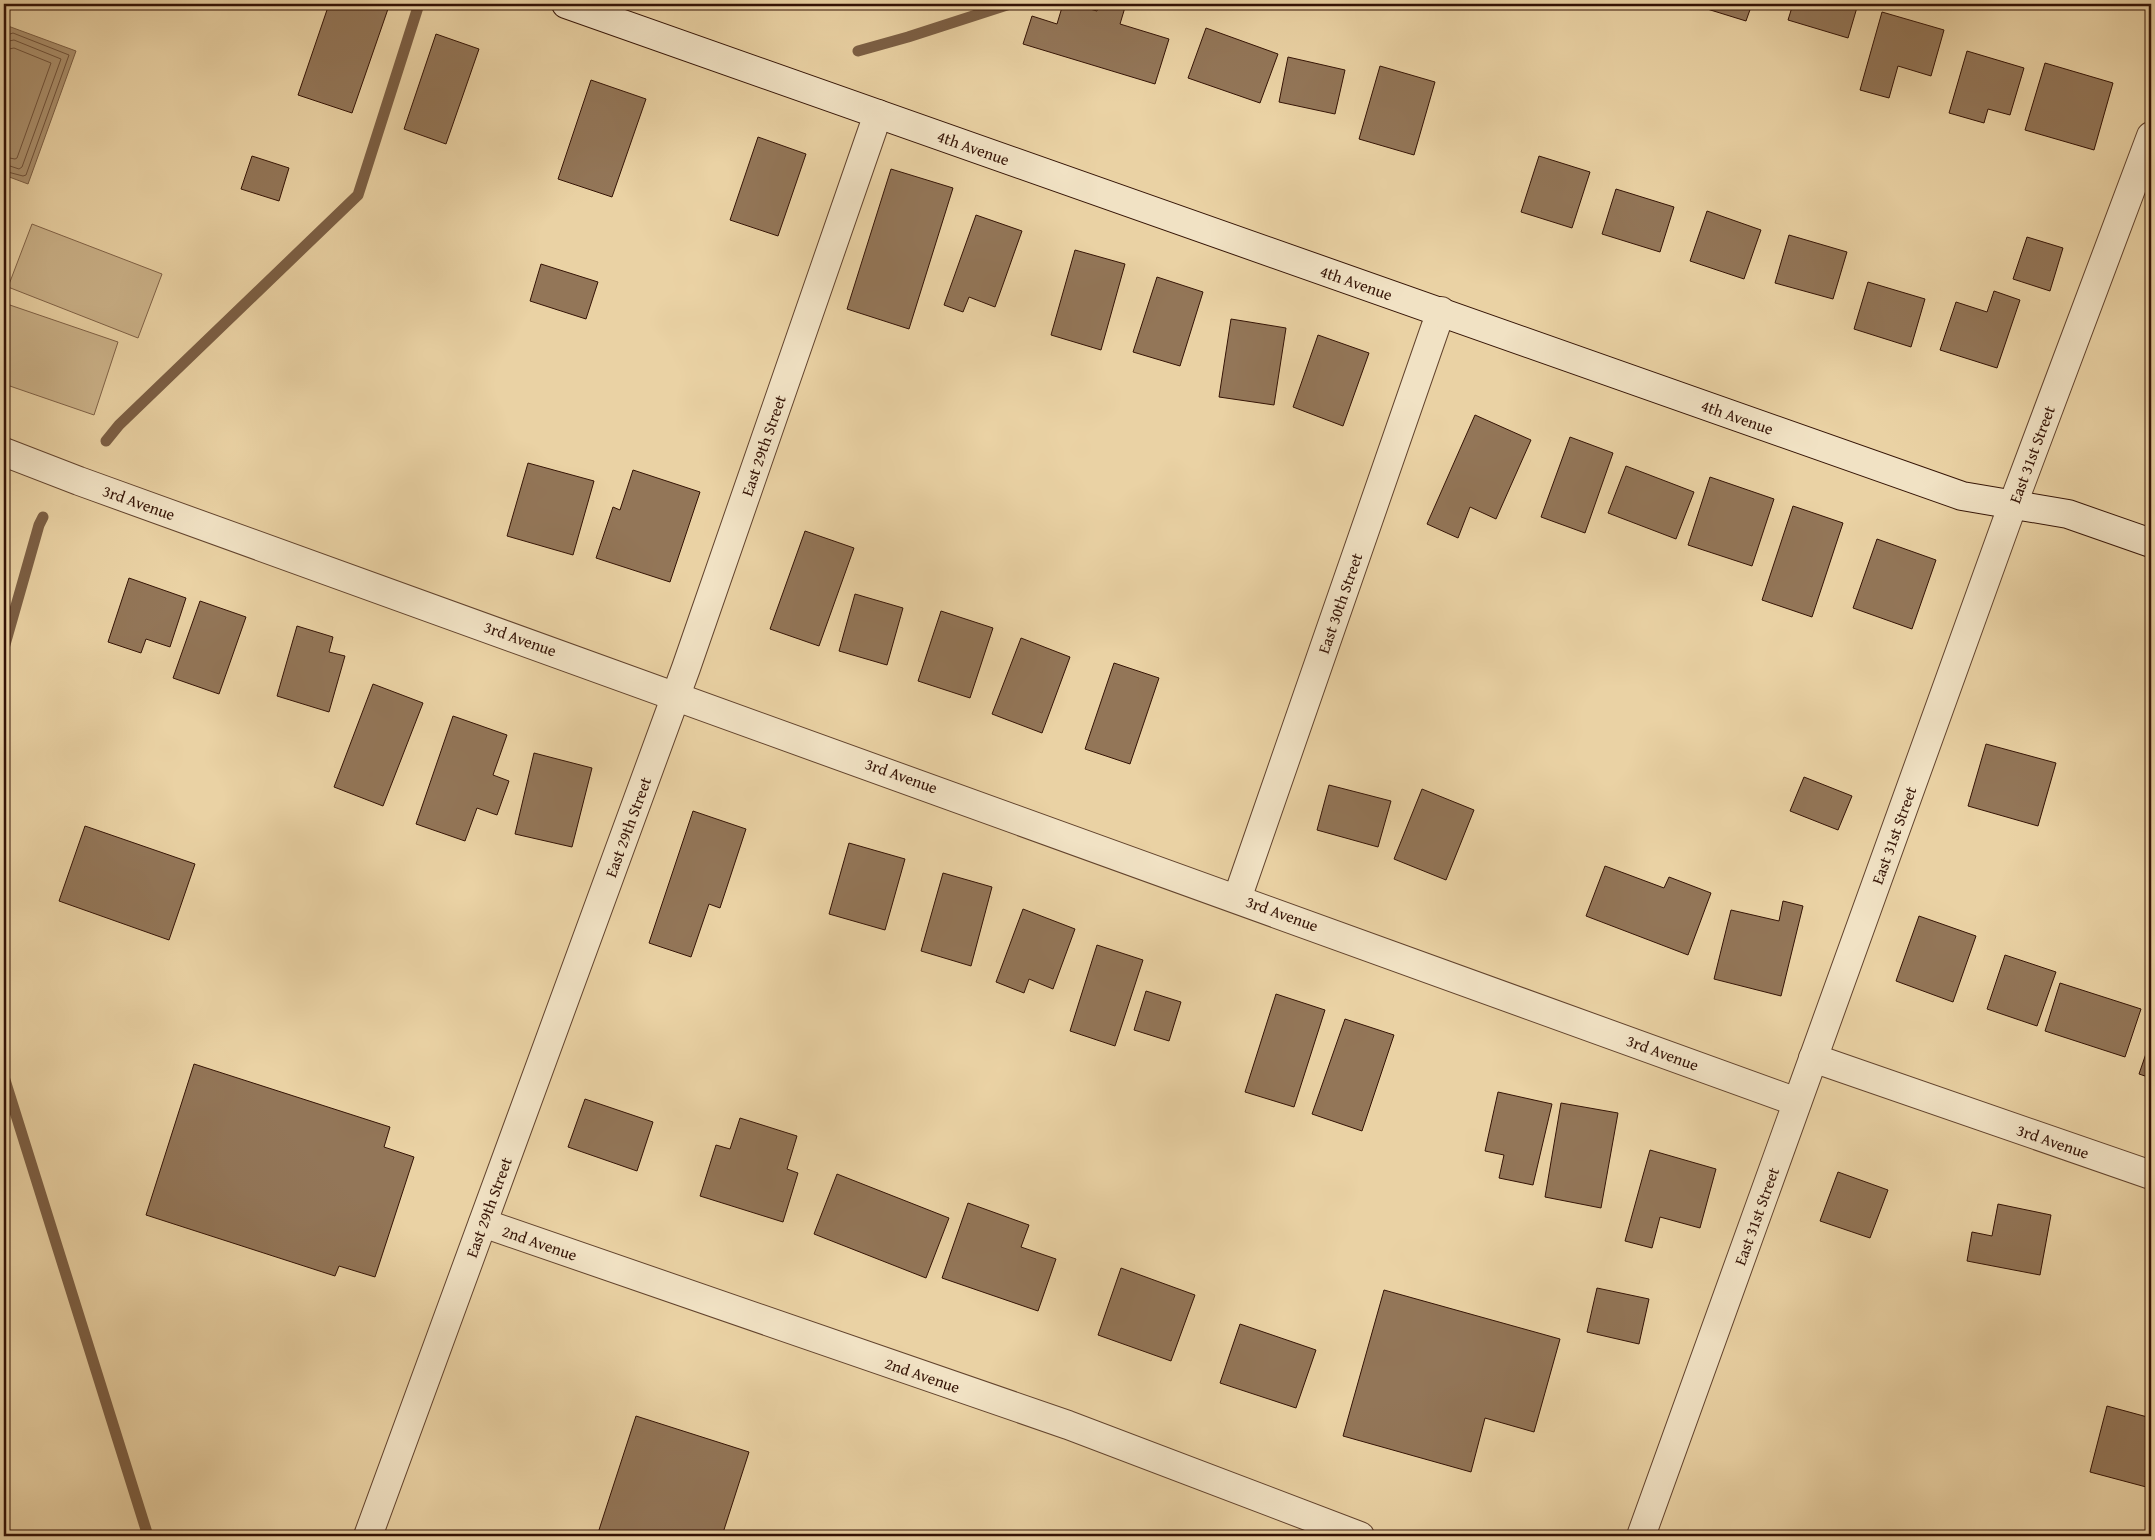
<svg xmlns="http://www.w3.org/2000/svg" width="2155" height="1540" viewBox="0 0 2155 1540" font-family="'Gentium Book Plus',serif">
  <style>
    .green { fill: #cbb289; stroke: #806247 }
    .water { fill: #ac916e; stroke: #7c5f44 }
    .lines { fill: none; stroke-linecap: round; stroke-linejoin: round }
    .shore { stroke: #70523a; stroke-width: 1 }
    .stream { stroke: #7c5f44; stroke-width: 11 }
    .building { fill: #937658; stroke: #341305 }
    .street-casing { stroke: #62432d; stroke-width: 30 }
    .secondary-casing { stroke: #341305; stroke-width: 30 }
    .street { stroke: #f1e2c4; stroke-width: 28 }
    .secondary { stroke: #f1e2c4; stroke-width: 28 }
    .labels { text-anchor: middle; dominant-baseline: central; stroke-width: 4.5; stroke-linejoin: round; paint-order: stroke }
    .street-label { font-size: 16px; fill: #341305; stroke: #f1e2c4 }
  </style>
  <rect width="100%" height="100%" fill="#ead2a4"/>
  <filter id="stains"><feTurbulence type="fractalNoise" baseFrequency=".004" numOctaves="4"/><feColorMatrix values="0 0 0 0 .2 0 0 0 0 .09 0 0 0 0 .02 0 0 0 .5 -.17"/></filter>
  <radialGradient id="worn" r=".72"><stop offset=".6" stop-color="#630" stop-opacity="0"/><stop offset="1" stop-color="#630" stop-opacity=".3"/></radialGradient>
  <!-- green -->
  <path class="green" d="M32 224 162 274 138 338 8 287Z
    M4 303 118 342 94 415 4 384Z"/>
  <!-- water -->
  <path class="water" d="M8 26 76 51 28 184 4 175V37Z"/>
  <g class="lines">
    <!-- shore -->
    <path class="shore" d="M4 36 13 33 69 55 26 175 23 176 4 171
      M4 42 14 40 61 59 22 167 19 169 4 164
      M4 50 14 48 51 63 17 158 15 159 4 157"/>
    <!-- stream -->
    <path class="stream" d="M858 51 908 37 1010 4
      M106 441 119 425 358 195 419 4
      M4 648 39 525 43 517
      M4 1077 148 1536"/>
  </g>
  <!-- building -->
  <path class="building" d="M329 4H383L389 6 352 113 298 95Z
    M1063 4H1072L1097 11 1099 4H1126L1120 24 1169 39 1155 84 1023 44 1032 16 1057 24Z
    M1691 4H1752L1746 21Z
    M1793 4H1858L1848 38 1788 20Z
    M1882 12 1944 30 1931 76 1898 66 1889 98 1860 90Z
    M1206 28 1278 54 1260 103 1188 78Z
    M436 34 479 49 446 144 404 129Z
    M1967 51 2024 68 2010 115 1988 109 1984 123 1949 113Z
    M1288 57 1345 70 1335 114 1279 102Z
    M2045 63 2113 83 2094 150 2025 130Z
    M1380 66 1435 82 1414 155 1359 139Z
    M591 80 646 99 612 197 558 179Z
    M758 137 806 154 778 236 730 220Z
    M252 156 289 168 279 201 241 189Z
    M1539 156 1590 172 1572 228 1521 212Z
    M891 169 953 188 909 329 847 309Z
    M1616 189 1674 207 1660 252 1602 234Z
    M1707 211 1761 230 1744 279 1690 261Z
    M976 215 1022 231 995 307 969 297 963 312 944 305Z
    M1789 235 1847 252 1833 299 1775 283Z
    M2027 237 2063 248 2050 291 2013 279Z
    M1075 250 1125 264 1101 350 1051 335Z
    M541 264 598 282 586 319 530 301Z
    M1157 277 1203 292 1180 366 1133 352Z
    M1868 282 1925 299 1911 347 1854 329Z
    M1994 291 2020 300 1997 368 1940 350 1956 302 1987 312Z
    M1231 319 1286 328 1274 405 1219 397Z
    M1318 335 1369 353 1343 426 1293 407Z
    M1475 415 1531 440 1496 519 1470 507 1458 538 1427 524Z
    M1570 437 1613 453 1585 533 1541 517Z
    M528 463 594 481 573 555 507 536Z
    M1626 466 1694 492 1676 539 1608 513Z
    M633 470 700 492 670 582 596 558 613 507 620 510Z
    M1710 477 1774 499 1752 566 1688 545Z
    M1793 506 1843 523 1812 617 1762 600Z
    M805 531 854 548 819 646 770 629Z
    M1877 539 1936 560 1912 629 1853 608Z
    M129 578 186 598 170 647 146 639 141 653 108 642Z
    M855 594 903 608 887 665 839 651Z
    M200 601 246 617 219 694 173 678Z
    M941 611 993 628 970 698 918 681Z
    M297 626 333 637 329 652 345 656 329 712 277 696Z
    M1021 638 1070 657 1042 733 992 714Z
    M1114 663 1159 678 1130 764 1085 749Z
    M373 684 423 703 383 806 334 787Z
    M453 716 507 735 493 775 509 781 497 815 477 808 465 841 416 824Z
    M1986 744 2056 763 2038 826 1968 806Z
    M534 753 592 768 572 847 515 834Z
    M1804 777 1852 796 1838 830 1790 811Z
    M1329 785 1391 801 1378 847 1317 830Z
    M1422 789 1474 810 1446 880 1394 859Z
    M693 811 746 829 720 908 709 904 691 957 649 943Z
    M85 826 195 864 169 940 59 901Z
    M849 843 905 859 885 930 829 914Z
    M1605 866 1664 888 1669 877 1711 893 1688 955 1586 916Z
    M943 873 992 887 971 966 921 951Z
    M1783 901 1803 906 1781 996 1714 979 1731 910 1779 921Z
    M1023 909 1075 929 1053 989 1029 979 1024 993 996 982Z
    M1919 916 1976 936 1953 1002 1896 981Z
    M1097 945 1143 960 1115 1046 1070 1031Z
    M2005 955 2056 972 2037 1026 1987 1009Z
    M2060 983 2141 1009 2125 1057 2045 1031Z
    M1146 991 1181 1002 1169 1041 1134 1030Z
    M1276 994 1325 1010 1294 1107 1245 1092Z
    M1345 1019 1394 1035 1362 1131 1312 1114Z
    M2151 1039V1078L2139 1074Z
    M194 1064 390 1127 384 1147 414 1157 375 1277 339 1266 335 1276 146 1215Z
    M1498 1092 1552 1104 1533 1185 1499 1178 1504 1155 1485 1151Z
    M585 1099 653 1122 637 1171 568 1147Z
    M1561 1103 1618 1113 1601 1208 1545 1197Z
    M740 1118 797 1136 787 1169 798 1173 783 1222 700 1196 716 1145 730 1149Z
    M1650 1150 1716 1169 1700 1228 1660 1217 1652 1248 1625 1241Z
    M1838 1172 1888 1190 1870 1238 1820 1221Z
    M837 1174 949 1218 926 1278 814 1234Z
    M968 1203 1029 1225 1021 1247 1056 1259 1038 1311 942 1278Z
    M1998 1204 2051 1215 2040 1275 1967 1261 1972 1232 1992 1236Z
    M1121 1268 1195 1295 1171 1361 1098 1335Z
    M1597 1288 1649 1299 1639 1344 1587 1332Z
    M1384 1290 1560 1339 1534 1432 1485 1418 1471 1472 1343 1436Z
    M1240 1324 1316 1350 1296 1408 1220 1383Z
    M2107 1406 2151 1418 2150 1488 2090 1472Z
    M636 1416 749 1452 722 1536H597Z"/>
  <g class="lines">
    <!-- street casing -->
    <g class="street-casing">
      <g id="street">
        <path id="s1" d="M4 452 79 481C653 685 1226 891 1797 1102"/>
        <path id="s2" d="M1238 896 1441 311"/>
        <path id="s3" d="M1813 1058 2151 1175"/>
        <path id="s4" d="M483 1223 1068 1425 1360 1536"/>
        <path id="s5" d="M368 1536 686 668 878 114"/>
        <path id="s6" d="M1641 1536 2013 504 2151 136"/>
      </g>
    </g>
    <!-- secondary casing -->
    <g class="secondary-casing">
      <g id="secondary">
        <path id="s7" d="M566 4 1962 496 2068 514 2151 543"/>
      </g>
    </g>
    <!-- street -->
    <use href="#street" class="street"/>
    <!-- secondary -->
    <use href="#secondary" class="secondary"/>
  </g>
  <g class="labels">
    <!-- street labels -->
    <g class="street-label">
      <text stroke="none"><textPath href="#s7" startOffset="432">4th Avenue</textPath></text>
      <text stroke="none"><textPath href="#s7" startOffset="838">4th Avenue</textPath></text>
      <text stroke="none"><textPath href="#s7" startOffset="1242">4th Avenue</textPath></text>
      <text stroke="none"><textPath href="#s5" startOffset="1160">East 29th Street</textPath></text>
      <text stroke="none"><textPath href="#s6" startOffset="1150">East 31st Street</textPath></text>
      <text stroke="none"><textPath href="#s1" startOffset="144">3rd Avenue</textPath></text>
      <text stroke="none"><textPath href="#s2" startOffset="310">East 30th Street</textPath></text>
      <text stroke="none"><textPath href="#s1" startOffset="549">3rd Avenue</textPath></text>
      <text stroke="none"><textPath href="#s1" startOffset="954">3rd Avenue</textPath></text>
      <text stroke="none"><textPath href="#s5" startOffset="755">East 29th Street</textPath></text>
      <text stroke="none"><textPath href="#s6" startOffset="745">East 31st Street</textPath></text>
      <text stroke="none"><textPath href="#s1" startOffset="1359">3rd Avenue</textPath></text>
      <text stroke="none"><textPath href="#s1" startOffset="1764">3rd Avenue</textPath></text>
      <text stroke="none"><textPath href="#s3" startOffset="254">3rd Avenue</textPath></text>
      <text stroke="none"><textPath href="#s5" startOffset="350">East 29th Street</textPath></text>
      <text stroke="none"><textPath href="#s6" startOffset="340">East 31st Street</textPath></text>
      <text stroke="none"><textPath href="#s4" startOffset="60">2nd Avenue</textPath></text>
      <text stroke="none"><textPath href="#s4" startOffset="465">2nd Avenue</textPath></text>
    </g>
  </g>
  <!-- margin -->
  <rect width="2155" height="1540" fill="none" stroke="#ead2a4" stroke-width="20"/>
  <rect x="5" y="5" width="2145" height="1530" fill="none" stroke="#341305" stroke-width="2.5"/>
  <rect x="10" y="10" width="2135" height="1520" fill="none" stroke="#341305"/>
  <rect width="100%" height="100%" filter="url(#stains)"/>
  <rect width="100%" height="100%" fill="url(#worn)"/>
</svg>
